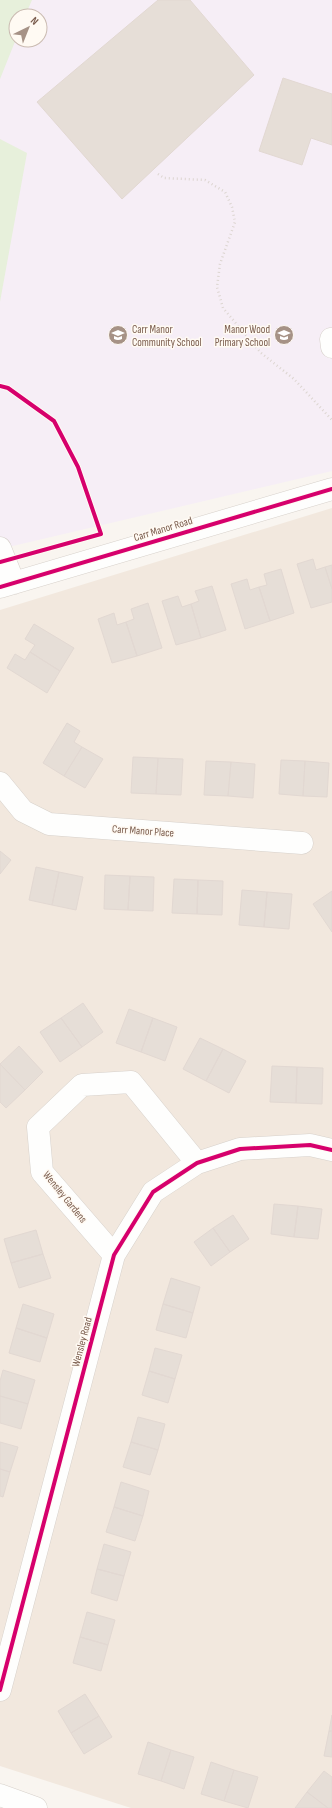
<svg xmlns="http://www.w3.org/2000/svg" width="332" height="1808" viewBox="0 0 332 1808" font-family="'Sofia Sans Condensed',sans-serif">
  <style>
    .residential { fill: #f2e8de }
    .education { fill: #f6eef6; fill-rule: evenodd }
    .green { fill: #e7f0db }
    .building { fill: #e6ded7; stroke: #e2d8d2 }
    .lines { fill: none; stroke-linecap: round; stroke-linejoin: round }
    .minor-casing { stroke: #d7d1cb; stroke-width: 23 }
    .path { stroke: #dcd5d0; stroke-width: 2.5; stroke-dasharray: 1 3; stroke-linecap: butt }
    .minor { stroke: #fefefd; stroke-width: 22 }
    .cycleway-casing { stroke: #fffaf3; stroke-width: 6 }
    .cycleway { stroke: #d6006c; stroke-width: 4 }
    .labels { text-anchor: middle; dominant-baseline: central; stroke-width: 3; stroke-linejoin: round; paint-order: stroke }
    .poi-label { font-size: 11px; fill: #7a5c4d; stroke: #fffaf3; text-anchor: start }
    .street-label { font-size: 11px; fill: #7a5c4d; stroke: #fffaf3 }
  </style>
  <rect width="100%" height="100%" fill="#f9f5f0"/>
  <!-- residential -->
  <path class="residential" d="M332 508V1808H131L0 1766V610Z"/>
  <!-- education -->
  <path class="education" d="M0 0H332V471L0 549ZM16 16H40V40H16Z"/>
  <!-- green -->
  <path class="green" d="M0 0H32L25 16H16V39L0 79Z
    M0 139 27 153 0 302Z"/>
  <!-- building -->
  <path class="building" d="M158 0H190L254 75 122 199 37 102Z
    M283 78 332 94V145L311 138 302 165 259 151Z
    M313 559 316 570 325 567 332 589V602L311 608 297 564Z
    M332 565V589L325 567Z
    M281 569 294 613 270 621 259 587 267 585 264 574Z
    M247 579 250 590 259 587 270 621 245 629 231 584Z
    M212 586 226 630 201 638 191 604 199 601 195 591Z
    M178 596 182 607 191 604 201 638 176 645 162 601Z
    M148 603 162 648 137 656 126 622 134 619 131 609Z
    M114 613 117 625 126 622 137 656 112 663 98 619Z
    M34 624 74 648 60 671 30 652 35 645 25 639Z
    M30 652 60 671 47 693 7 668 15 654 25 660Z
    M67 723 80 731 74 742 82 747 64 776 43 763Z
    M82 747 103 759 85 788 64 776Z
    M133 757 158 758 156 794 131 793Z
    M158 758 183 759 181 795 156 794Z
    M281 760 305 761 303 796 279 794Z
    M206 761 231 762 228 796 204 795Z
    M305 761 329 763 327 797 303 796Z
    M231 762 255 764 253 798 228 796Z
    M0 851 11 860 0 874Z
    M36 867 59 872 52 905 29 900Z
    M59 872 83 877 76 910 52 905Z
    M105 875 130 876 128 910 104 909Z
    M130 876 154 877 153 911 128 910Z
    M174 879 198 880 197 914 172 913Z
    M198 880 223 881 222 915 197 914Z
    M242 890 267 892 264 927 239 925Z
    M332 891V932L313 904Z
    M267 892 292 894 289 929 264 927Z
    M83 1003 103 1032 82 1047 61 1018Z
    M129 1009 153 1018 141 1052 116 1043Z
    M61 1018 82 1047 60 1062 40 1032Z
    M153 1018 177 1027 165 1061 141 1052Z
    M200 1038 223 1049 206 1081 183 1069Z
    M19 1046 43 1072 25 1090 0 1064Z
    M223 1049 246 1061 229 1093 206 1081Z
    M0 1064 25 1090 6 1108 0 1102Z
    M272 1066 297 1067 296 1103 270 1102Z
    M297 1067 323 1068 322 1104 296 1103Z
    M274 1204 298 1206 294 1237 271 1234Z
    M298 1206 322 1209 318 1239 294 1237Z
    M233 1215 249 1239 230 1252 213 1228Z
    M213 1228 230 1252 211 1266 194 1242Z
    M36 1230 43 1254 11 1263 4 1239Z
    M43 1254 51 1278 19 1288 11 1263Z
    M171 1278 200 1287 193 1313 163 1304Z
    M23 1304 54 1314 47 1338 16 1328Z
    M163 1304 193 1313 186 1338 156 1330Z
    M16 1328 47 1338 40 1362 9 1353Z
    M155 1348 182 1355 175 1379 149 1371Z
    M3 1370 35 1380 28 1404 0 1396V1381Z
    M149 1371 175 1379 168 1403 142 1395Z
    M0 1396 28 1404 21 1429 0 1423Z
    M138 1417 165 1424 158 1450 131 1442Z
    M0 1442 18 1447 10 1472 0 1469Z
    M131 1442 158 1450 150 1475 123 1467Z
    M0 1469 10 1472 3 1497 0 1496Z
    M121 1482 149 1491 143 1516 114 1507Z
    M114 1507 143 1516 135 1541 106 1532Z
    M104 1544 131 1552 124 1576 97 1569Z
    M97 1569 124 1576 117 1601 91 1593Z
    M87 1612 115 1620 108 1645 80 1637Z
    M80 1637 108 1645 101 1671 73 1663Z
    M85 1694 99 1716 71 1733 58 1711Z
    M332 1715V1731H329Z
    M99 1716 112 1737 84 1754 71 1733Z
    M329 1731H332V1757L324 1756Z
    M148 1742 171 1750 161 1781 138 1774Z
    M171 1750 194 1757 184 1789 161 1781Z
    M211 1762 234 1770 224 1801 201 1794Z
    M234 1770 258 1777 248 1808 224 1801Z
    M324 1771 332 1777V1808H328L307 1792Z
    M307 1792 328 1808H295Z"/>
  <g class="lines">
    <!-- minor casing -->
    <g class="minor-casing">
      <path id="minor" d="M331 339 332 347
        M0 548 14 583
        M0 587 332 489
        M0 783 23 811 49 824 302 843
        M114 1255 42 1172 38 1127 82 1085 131 1082 197 1163
        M0 1690 114 1255 153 1192 197 1163 240 1149 310 1145 332 1150
        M0 1795 36 1808"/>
    </g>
    <!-- path -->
    <path class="path" d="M158 174 164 178 205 180 225 192 232 207 235 222 220 264 217 287 223 308 261 353 294 379 332 420"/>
    <!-- minor -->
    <use href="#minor" class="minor"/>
    <!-- cycleway casing -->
    <g class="cycleway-casing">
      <path id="cycleway" d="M0 386 8 388 54 421 78 467 101 534 0 562
        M0 587 332 489
        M0 1690 114 1255 153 1192 197 1163 240 1149 310 1145 332 1150"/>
    </g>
    <!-- cycleway -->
    <use href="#cycleway" class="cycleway"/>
  </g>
  <!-- icons -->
  <defs>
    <g id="school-disc" transform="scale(1)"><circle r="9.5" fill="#a69286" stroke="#fffaf3"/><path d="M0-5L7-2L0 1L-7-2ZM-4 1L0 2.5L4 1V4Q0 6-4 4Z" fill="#fff"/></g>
  </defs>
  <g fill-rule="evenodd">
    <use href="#school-disc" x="118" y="335"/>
    <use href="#school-disc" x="284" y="335"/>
  </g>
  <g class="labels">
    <!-- poi labels -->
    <g class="poi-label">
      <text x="132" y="329">Carr Manor<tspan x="132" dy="13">Community School</tspan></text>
      <text x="270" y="329" text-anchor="end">Manor Wood<tspan x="270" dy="13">Primary School</tspan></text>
    </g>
    <!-- street labels -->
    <g class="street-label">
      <text transform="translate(163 529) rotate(-17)">Carr Manor Road</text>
      <text transform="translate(143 831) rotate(4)">Carr Manor Place</text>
      <text transform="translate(65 1197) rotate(51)">Wensley Gardens</text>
      <text transform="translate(82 1342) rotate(-75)">Wensley Road</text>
    </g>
  </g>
  <!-- north arrow -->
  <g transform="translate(28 28) rotate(43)"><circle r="19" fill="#fffaf3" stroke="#cabbb1"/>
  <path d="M0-3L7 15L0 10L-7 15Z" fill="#a69286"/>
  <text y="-6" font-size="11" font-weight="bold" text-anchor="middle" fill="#7a5c4d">N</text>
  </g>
</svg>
